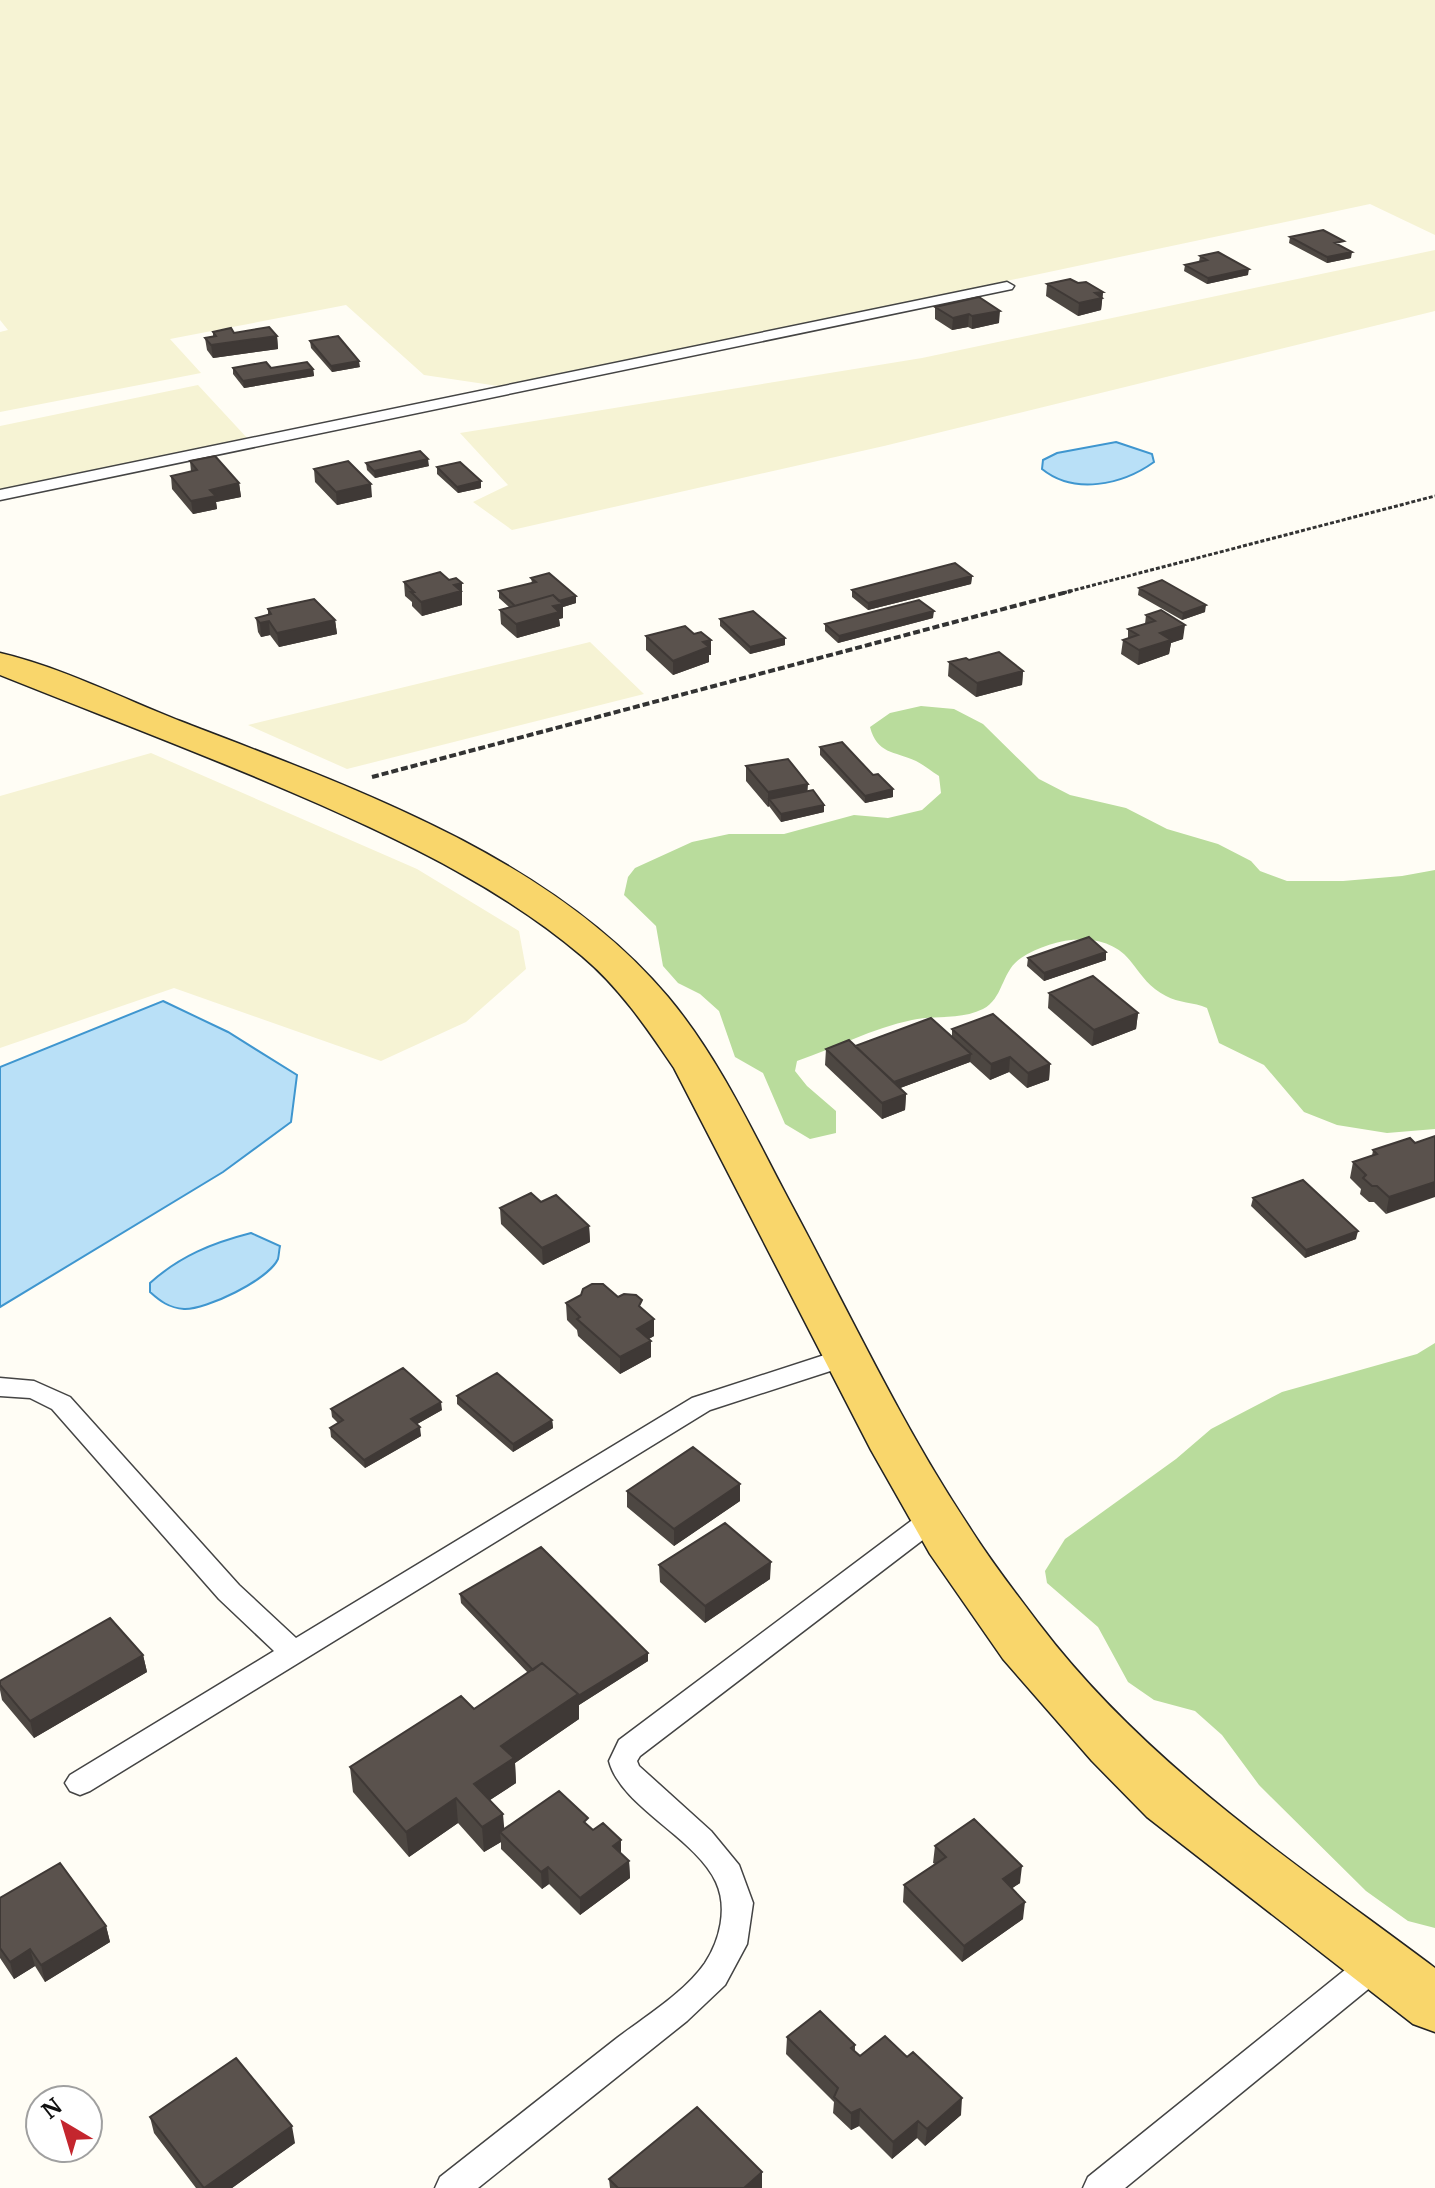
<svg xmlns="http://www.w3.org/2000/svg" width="1435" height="2188" viewBox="0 0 1435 2188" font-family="Merriweather,serif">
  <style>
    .farmland { fill: #f6f3d4 }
    .forest { fill: #b9dc9c }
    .water { fill: #b9e0f7; stroke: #3f96cf; stroke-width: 2 }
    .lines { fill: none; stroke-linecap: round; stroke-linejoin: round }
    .lane-casing { stroke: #444; stroke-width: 3 }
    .primary-casing { stroke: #222; stroke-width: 3 }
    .path-far1 { stroke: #333; stroke-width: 3; stroke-dasharray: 4 2; stroke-linecap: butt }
    .path { stroke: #333; stroke-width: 4; stroke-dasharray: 7 3; stroke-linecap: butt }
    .lane { fill: #fff; fill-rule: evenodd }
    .primary { fill: #f9d66b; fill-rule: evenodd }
    .wall { fill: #4d4742 }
    .shaded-wall { fill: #3f3936 }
    .building { fill: #5a524d; stroke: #3f3936; stroke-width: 2 }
  </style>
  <rect width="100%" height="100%" fill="#fffdf5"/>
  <!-- farmland -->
  <path class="farmland" d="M0 0H1435V235L1370 204 505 387 424 375 346 305 170 339 201 373 0 412V332L8 330 0 320Z
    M1435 250V311L884 446 512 530 473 502 508 485 460 433 922 358Z
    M198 385 248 439 0 491V426Z
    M590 642 644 694 347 769 248 725Z
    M151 753 417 869 519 931 526 969 466 1022 381 1061 174 988 0 1048V796Z"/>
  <!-- forest -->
  <path class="forest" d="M921 706 954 709 983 724 1039 779 1070 795 1126 808 1167 829 1218 844 1251 861 1260 871 1287 881H1343L1402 876 1435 870V1129L1387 1133 1337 1125 1304 1112 1264 1065 1219 1043 1207 1008C1194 1002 1178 1003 1166 996 1150 988 1142 976 1132 963 1107 928 1053 937 1021 958 1001 971 1004 998 983 1009 961 1020 935 1015 912 1020 873 1028 835 1048 797 1061L795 1071 807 1086 836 1111V1133L810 1139 785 1124 763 1073 735 1057 719 1011 700 994 678 983 663 966 656 926 624 895 628 877 635 868 692 842 729 834H784L854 815 888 818 922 810 941 793 939 776C931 771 924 765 916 761 894 751 877 754 870 727L890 713Z
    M1435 1343V1928L1408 1921 1366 1891 1259 1785 1222 1735 1195 1711 1154 1700 1128 1682 1098 1627 1047 1583 1045 1571 1065 1539 1176 1459 1211 1429 1282 1392 1417 1354Z"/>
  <!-- water -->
  <path class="water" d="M1116 442 1152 454 1154 462C1122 485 1074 495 1042 469L1043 460 1057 453Z
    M163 1001 228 1032 297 1075 291 1122 223 1172 0 1307V1067Z
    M251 1233 280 1246C279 1250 279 1255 278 1259 268 1280 206 1310 184 1309 169 1308 160 1301 150 1292V1283C180 1256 212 1243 251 1233Z"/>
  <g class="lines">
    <!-- lane casing -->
    <g class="lane-casing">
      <path id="lane" d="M1007 282 1014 286 1012 289 0 500V490Z
        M846 1348 855 1351 858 1357 855 1363 710 1410 90 1791 80 1795 70 1791 65 1783 70 1775 274 1651 219 1599 52 1409 30 1398 0 1396V1378L34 1381 70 1397 239 1585 296 1638 692 1398Z
        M936 1506 945 1509 949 1516 945 1523 640 1756 637 1761 639 1766 711 1831 739 1865 753 1903 747 1944 725 1985 687 2021 478 2188H435L440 2177C499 2131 558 2084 617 2038 646 2016 684 1993 705 1963 720 1940 728 1908 716 1882 695 1837 621 1807 609 1761L619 1740 927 1509Z
        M1377 1949 1388 1953 1393 1963 1388 1973 1125 2188H1083L1088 2177 1366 1953Z"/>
    </g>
    <!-- primary casing -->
    <g class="primary-casing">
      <path id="primary" d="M0 653C60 667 122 698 180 721 348 786 549 855 668 997 720 1059 754 1135 792 1206 849 1312 901 1424 968 1525 989 1559 1015 1592 1039 1624 1146 1765 1295 1863 1435 1968V2032L1413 2024 1147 1817 1092 1761 1003 1659 930 1554 871 1450 674 1068C647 1028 619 987 582 956 504 890 413 846 321 805 215 758 107 718 0 675Z"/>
    </g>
    <!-- path-far1 -->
    <path class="path-far1" d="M1063 593 1435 496"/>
    <!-- path -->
    <path class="path" d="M372 777 1071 591"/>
    <!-- lane -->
    <use href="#lane" class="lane"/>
    <!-- primary -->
    <use href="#primary" class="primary"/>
  </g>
  <!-- wall -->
  <path class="wall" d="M1290 237 1343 247 1351 258 1327 263 1289 243Z
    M1200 256 1248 275 1207 284 1184 271 1185 265 1199 262Z
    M1078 283 1103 292 1101 310 1078 316 1046 296 1047 284Z
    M979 297 999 323 972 329 968 327 952 330 935 319V307Z
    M213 332 277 336 278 349 213 358 207 350 205 338 213 336Z
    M310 341 360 367 332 372 311 348Z
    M233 368 313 369 314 376 244 388 233 374Z
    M190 461 239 483 241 497 216 502 217 509 193 514 172 489 171 476 191 472Z
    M366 463 429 466 375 478 367 470Z
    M437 467 481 481V488L458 493 437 474Z
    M314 469 372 497 337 505 315 482Z
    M972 576 971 584 868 610 852 597V590Z
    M531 578 576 596V603L563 607V618L559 619 560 626 517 638 501 624 500 610 509 607 499 598V591L532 583Z
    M449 580 462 583V605L422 616 412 606V602L405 596 404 582Z
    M1139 588 1205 612 1182 620 1138 595Z
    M268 609 335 620 337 634 279 647 270 635 261 637 258 632 256 618 268 615Z
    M1146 615 1183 639 1171 643 1169 654 1138 665 1121 654 1123 640 1128 638V629L1145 624Z
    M933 618 838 643 825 631V624Z
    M720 619 785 645 750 654 720 626Z
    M694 634 711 640V655H709V662L673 675 646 650V636Z
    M949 662 1023 671 1022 685 976 697 948 676Z
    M820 747 893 797 865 803 820 755Z
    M746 766 808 791 824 805V812L781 822 769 806 768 807 746 781Z
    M1028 958 1106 960 1044 981 1027 966Z
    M1049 993 1138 1013 1136 1029 1092 1046 1048 1008Z
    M952 1029 1050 1064 1049 1080 1027 1088 1009 1072 990 1080 970 1062 900 1088 906 1094 905 1110 882 1119 825 1065 826 1049 952 1037Z
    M1410 1138 1386 1214 1374 1202H1369L1360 1194 1361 1189 1350 1178 1353 1162 1372 1156 1373 1150Z
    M1253 1198 1356 1239 1305 1258 1251 1206Z
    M541 1202 589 1226 590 1242 543 1265 501 1224 500 1208Z
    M581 1295 618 1297 642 1309 654 1319V1336L649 1339 651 1341V1357L620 1374 578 1336 577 1330 567 1320 566 1303Z
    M457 1396 552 1420 553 1428 513 1452 457 1404Z
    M331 1409 442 1410 417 1424 421 1436 365 1468 331 1437 330 1428 338 1423 332 1417Z
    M740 1484V1501L674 1546 627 1507V1491Z
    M659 1565 770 1579 705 1623 660 1582Z
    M460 1594 648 1653V1661L579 1705V1719L515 1763 516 1783 490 1800 504 1829 588 1825 593 1830 621 1840V1853L629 1861 630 1878 580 1915 549 1884 542 1889 501 1849V1842L484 1852 458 1823 409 1857 353 1792 350 1767 474 1709 528 1673 461 1603Z
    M143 1655 147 1672 34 1738 2 1700 0 1690V1681Z
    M935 1846 1020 1883 1012 1888 1023 1919 962 1962 903 1902 904 1885 935 1864 933 1863Z
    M0 1898 106 1926 110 1942 45 1982 35 1966 14 1979 0 1958Z
    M787 2037 855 2045V2051L860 2056 961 2115 925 2146 917 2138 892 2159 859 2126 851 2130 833 2113 834 2102 786 2054Z
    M150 2117 295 2143 232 2188H196L154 2133Z
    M609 2179 762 2188H610Z"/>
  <!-- shaded-wall -->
  <path class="shaded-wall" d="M1352 252 1351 258 1327 263V257Z
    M1249 269 1248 275 1207 284 1208 278Z
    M1103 292 1101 310 1078 316 1079 303 1095 293Z
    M1000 311 999 323 972 329V316Z
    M969 314 968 327 952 330 953 318Z
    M277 336 278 349 213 358 211 345Z
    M359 361 360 367 332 372 331 366Z
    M313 369 314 376 244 388 243 381Z
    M428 459 429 466 375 478 374 471Z
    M481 481V488L458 493 457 487Z
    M239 483 241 497 216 502 217 509 193 514 191 501 210 490Z
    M371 484 372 497 337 505 336 492Z
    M972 576 971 584 868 610V603Z
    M462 583V605L422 616 421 602 454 585Z
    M576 596V603L563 607V618L559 619 560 626 517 638 516 624 521 611Z
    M1206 605 1205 612 1182 620 1183 613Z
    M934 611 933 618 838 643 839 636Z
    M335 620 337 634 279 647 277 633Z
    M269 621 270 635 261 637 260 623Z
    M1185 625 1183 639 1171 643 1169 654 1138 665 1139 650 1160 633Z
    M785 638V645L750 654V647Z
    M711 640V655H709V662L673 675V661L703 642Z
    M1023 671 1022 685 976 697 977 683Z
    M808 784 807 799H769V806L768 807V792Z
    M893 789V797L865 803V796Z
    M824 805V812L781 822V814Z
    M1106 952V960L1044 981V973Z
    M1138 1013 1136 1029 1092 1046 1094 1030Z
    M971 1054 970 1062 887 1093V1085Z
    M1010 1057 1009 1072 990 1080 991 1064Z
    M1050 1064 1049 1080 1027 1088 1028 1073Z
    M906 1094 905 1110 882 1119V1103Z
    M1435 1182V1197L1386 1214 1389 1197Z
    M589 1226 590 1242 543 1265 542 1248Z
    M1358 1231 1356 1239 1305 1258 1306 1250Z
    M654 1319V1336L637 1345V1329Z
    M651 1341V1357L620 1374V1357Z
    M441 1402 442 1410 412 1427 411 1419Z
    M552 1420 553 1428 513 1452V1444Z
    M420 1427 421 1436 365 1468 364 1460Z
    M740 1484V1501L674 1546V1529Z
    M771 1562 770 1579 705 1623V1606Z
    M648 1653V1661L579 1705V1719L515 1763 516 1783 476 1809 474 1784 501 1746 578 1694Z
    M143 1655 147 1672 34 1738 30 1721Z
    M456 1798 458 1823 409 1857 406 1832Z
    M503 1814 505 1837 500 1832 501 1842 484 1852 482 1827Z
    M621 1840V1857L613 1846Z
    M629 1861 630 1878 580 1915V1898Z
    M1022 1866 1020 1883 1001 1896 1003 1879Z
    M548 1867 549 1884 542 1889 541 1872Z
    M1025 1902 1023 1919 962 1962 964 1946Z
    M106 1926 110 1942 45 1982 41 1965Z
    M30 1949 35 1966 14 1979 10 1962Z
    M962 2098 961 2115 925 2146 927 2129Z
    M860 2109 859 2126 851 2130V2113Z
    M918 2121 917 2138 892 2159 893 2142Z
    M292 2126 295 2143 232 2188H205Z
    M762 2172V2188H744Z"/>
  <!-- building -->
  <path class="building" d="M1323 230 1344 241 1335 243 1352 252 1327 257 1290 237Z
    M1218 252 1249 269 1208 278 1185 265 1207 260 1200 256Z
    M1070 279 1078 283 1086 282 1103 292 1095 293 1102 298 1079 303 1047 284Z
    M979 297 1000 311 972 316 969 314 953 318 935 307Z
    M269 327 277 336 211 345 205 338 216 336 213 332 231 328 234 333Z
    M338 336 359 361 331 366 310 341Z
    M266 362 271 368 307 362 313 369 243 381 233 368Z
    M420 451 428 459 374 471 366 463Z
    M215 456 239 483 210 490 216 496 191 501 171 476 197 470 190 461Z
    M348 461 371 484 336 492 314 469Z
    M460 462 481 481 457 487 437 467Z
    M955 563 972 576 868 603 852 590Z
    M440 572 449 580 456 578 462 583 454 585 461 591 421 602 411 592H414L404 582Z
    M549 573 576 596 559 601 553 595 515 606 499 591 536 582 531 578Z
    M1162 580 1206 605 1183 613 1139 588Z
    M553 595 563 604 553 606 559 612 516 624 500 610Z
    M314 599 335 620 277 633 269 621 260 623 256 618 271 614 268 609Z
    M919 600 934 611 839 636 825 624Z
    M1161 610 1185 625 1160 633 1171 640 1139 650 1123 640 1138 635 1128 629 1155 621 1146 615Z
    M753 611 785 638 750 647 720 619Z
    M685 626 694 634 701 632 711 640 703 642 709 647 673 661 646 636Z
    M999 652 1023 671 977 683 949 662 966 658 969 660Z
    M842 742 873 775 878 774 893 789 865 796 820 747Z
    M788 759 808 784 768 792 746 766Z
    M813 790 824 805 781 814 769 799Z
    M1089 937 1106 952 1044 973 1028 958Z
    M1093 976 1138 1013 1094 1030 1049 993Z
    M993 1014 1050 1064 1028 1073 1010 1057 991 1064 952 1029Z
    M931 1018 971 1054 894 1082 855 1046Z
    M849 1040 906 1094 882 1103 826 1049Z
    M1435 1136V1182L1389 1197 1377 1186H1372L1363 1178 1366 1175 1353 1162 1377 1154 1373 1150 1410 1138 1415 1143Z
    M1303 1180 1358 1231 1306 1250 1253 1198Z
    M531 1193 541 1202 556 1195 589 1226 542 1248 500 1208Z
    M592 1284H603L618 1297 624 1294 636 1295 642 1300 639 1306 654 1319 637 1329 651 1341 620 1357 577 1319 580 1317 566 1303 581 1295 583 1289Z
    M403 1368 441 1402 411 1419 420 1427 364 1460 330 1428 343 1420 331 1409Z
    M497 1373 552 1420 513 1444 457 1396Z
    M693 1447 740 1484 674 1529 627 1491Z
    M725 1523 771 1562 705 1606 659 1565Z
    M541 1547 648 1653 578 1696V1694L542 1663 533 1670 460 1594Z
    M110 1618 143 1655 30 1721 0 1685V1681Z
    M542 1663 578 1694 501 1746 514 1758 474 1784 503 1814 482 1827 456 1798 406 1832 350 1767 461 1696 474 1709Z
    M559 1791 588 1818 584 1822 593 1830 603 1823 621 1840 613 1846 629 1861 580 1898 548 1867 541 1872 500 1832Z
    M974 1819 1022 1866 1003 1879 1025 1902 964 1946 904 1885 946 1857 935 1846Z
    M60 1863 106 1926 41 1965 30 1949 10 1962 0 1948V1898Z
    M820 2011 855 2045 851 2048 860 2056 885 2036 907 2057 913 2052 962 2098 927 2129 918 2121 893 2142 860 2109 851 2113 834 2097 838 2088 787 2037Z
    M236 2058 292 2126 204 2188 150 2117Z
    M697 2107 762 2172 744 2188H618L609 2179Z"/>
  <!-- north arrow -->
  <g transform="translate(64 2124) rotate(322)"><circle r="38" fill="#ffffff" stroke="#a0a0a0" stroke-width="2"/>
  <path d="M0-6L14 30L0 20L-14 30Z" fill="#c4262e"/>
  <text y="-12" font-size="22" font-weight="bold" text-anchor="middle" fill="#111111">N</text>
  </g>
</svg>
